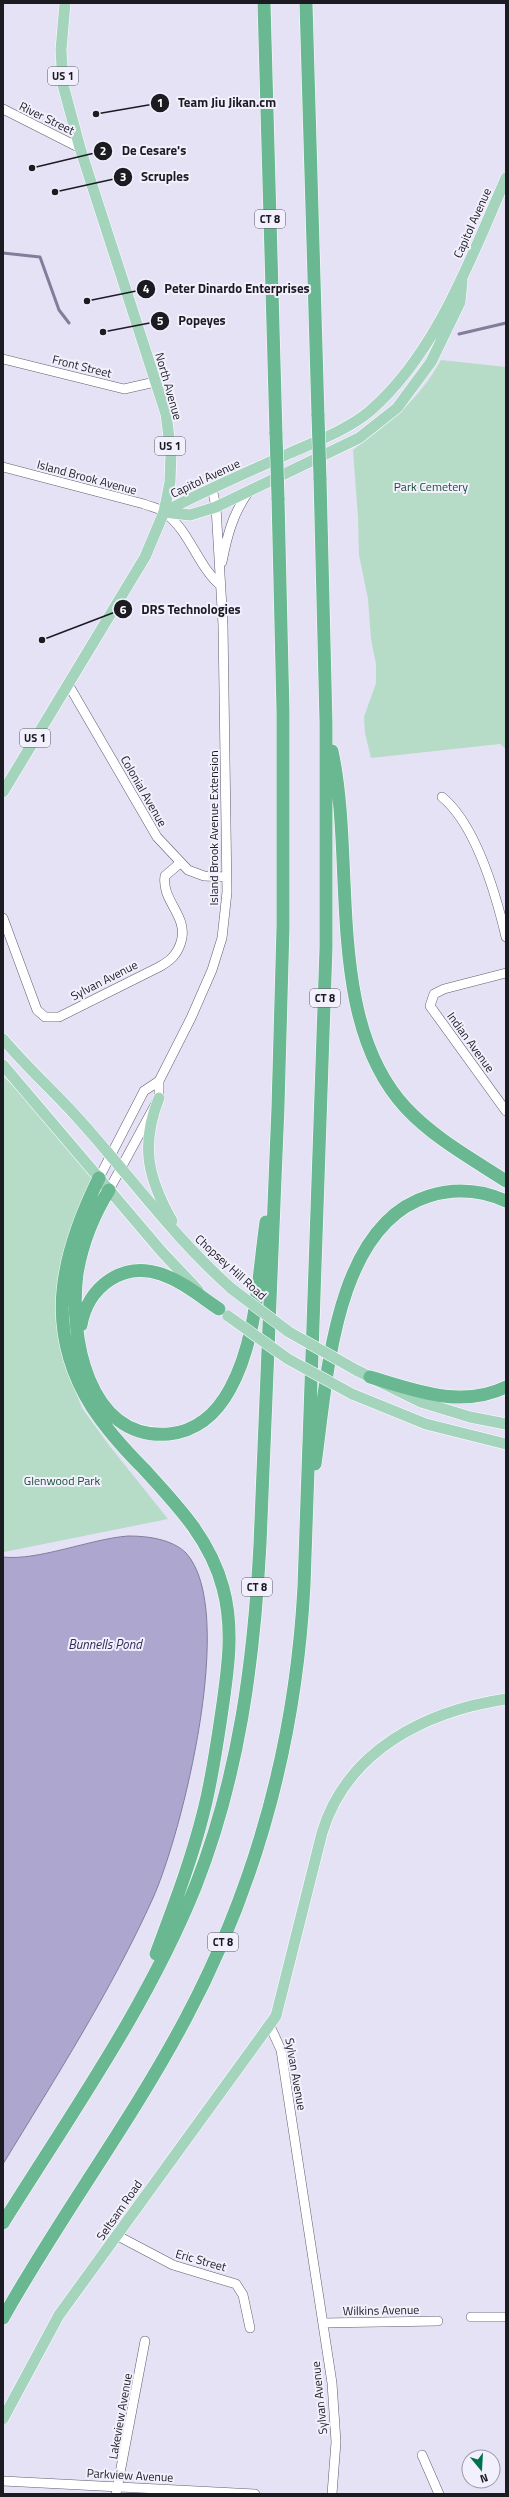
<svg xmlns="http://www.w3.org/2000/svg" width="509" height="2497" viewBox="0 0 509 2497" font-family="'Titillium Web',sans-serif">
  <style>
    .green { fill: #b6dcc7 }
    .water { fill: #ada7cf; stroke: #827d9b }
    .lines { fill: none; stroke-linecap: round; stroke-linejoin: round }
    .stream { stroke: #827d9b; stroke-width: 3 }
    .minor-casing { stroke: #605d6e; stroke-width: 10 }
    .major-casing { stroke: #fff; stroke-width: 12 }
    .highway-casing { stroke: #fff; stroke-width: 14 }
    .minor { stroke: #fff; stroke-width: 9 }
    .major { stroke: #a5d4bd; stroke-width: 11 }
    .highway { stroke: #69b891; stroke-width: 13 }
    .major-bridge-casing { stroke: #fff; stroke-width: 12; stroke-linecap: butt }
    .highway-bridge-casing { stroke: #fff; stroke-width: 14; stroke-linecap: butt }
    .major-bridge { stroke: #a5d4bd; stroke-width: 11 }
    .highway-bridge { stroke: #69b891; stroke-width: 13 }
    .labels { text-anchor: middle; dominant-baseline: central; stroke-width: 4; stroke-linejoin: round; paint-order: stroke }
    .shield { fill: #f2f0fc; stroke: #5c5b63; stroke-width: 1 }
    .shield-label { font-size: 11px; font-weight: bold; fill: #1c1b22 }
    .street-label { font-size: 12px; fill: #1c1b22; stroke: #f2f0fc }
    .park-label { font-size: 12px; fill: #194f37; stroke: #f2f0fc }
    .water-label { font-size: 13px; font-style: italic; fill: #35285b; stroke: #f2f0fc }
    .leader { fill: none; stroke: #1c1b22; stroke-width: 1.5 }
    .callout-dot { fill: #1c1b22; stroke: #f2f0fc; stroke-width: 1.5 }
    .mark-label { font-size: 12px; text-anchor: middle; font-weight: bold; fill: #fff }
    .callout-label { font-size: 13px; text-anchor: middle; font-weight: bold; fill: #1c1b22; stroke: #f2f0fc; stroke-width: 4; stroke-linejoin: round; paint-order: stroke }
  </style>
  <rect width="100%" height="100%" fill="#e5e2f6"/>
  <!-- green -->
  <path class="green" d="M441 360 506 367V749L500 744 371 758 365 733 364 717 376 683V664L371 639 368 599 359 555 358 517 353 450C389 422 418 402 441 360Z
    M3 1076 74 1147 105 1184 70 1275 67 1327 77 1395 82 1408 108 1444 168 1519 4 1552Z"/>
  <!-- water -->
  <path class="water" d="M128 1536C147 1536 172 1539 186 1553 238 1610 182 1833 153 1898 111 1991 56 2077 3 2164V1557C38 1561 90 1539 128 1536Z"/>
  <g class="lines">
    <!-- stream -->
    <path class="stream" d="M3 253 40 257 59 310 69 323
      M459 334 506 323"/>
    <!-- minor casing -->
    <g class="minor-casing">
      <path id="minor" d="M3 109 80 148
        M3 359 124 389 155 382
        M3 467 144 504C151 507 159 508 164 512 190 531 197 565 220 585
        M222 562C227 536 233 513 249 491
        M68 684 157 837 188 870 204 876 227 877
        M442 797C476 825 496 895 506 937
        M3 918 37 1010 45 1017H59L159 967C170 961 177 955 181 942 189 916 161 901 165 876L180 863
        M506 973 444 989 434 994 430 1006 506 1111
        M99 1178 144 1091 159 1081
        M109 1190 159 1098V1081L191 1018 212 970 222 938 227 892 223 625 216 507 212 488
        M270 2026 281 2050 332 2383 336 2442 332 2494
        M118 2236 173 2265 236 2284 243 2295 250 2328
        M471 2317H506
        M323 2323 438 2321
        M422 2455 439 2494
        M3 2481 255 2494
        M116 2494 145 2341"/>
    </g>
    <!-- major casing -->
    <g class="major-casing">
      <path id="major" d="M164 512C205 490 248 472 290 453 317 441 347 430 370 411 437 353 471 257 506 178
        M164 512 190 515 216 507 359 438 397 408 431 362 460 302 462 281
        M3 792 145 557 164 512 170 482 171 453 166 414 80 148 63 85 61 50 65 3
        M3 1039C26 1066 52 1090 76 1116 128 1173 173 1237 232 1289
        M3 1065 162 1252 198 1290
        M159 1098C140 1146 148 1178 172 1221
        M356 1370 421 1402 470 1417 506 1424
        M352 1394 426 1424 506 1444
        M3 2419 59 2315 276 2016 322 1833C347 1750 426 1711 506 1699"/>
    </g>
    <!-- highway casing -->
    <g class="highway-casing">
      <path id="highway" d="M264 3 276 434
        M306 3 318 416
        M332 751C356 862 324 1020 406 1108 434 1138 472 1159 506 1181
        M99 1178C61 1255 43 1329 92 1407 107 1430 125 1450 144 1469 177 1505 210 1539 223 1588 234 1628 228 1669 222 1710 217 1744 212 1780 203 1814 191 1862 173 1908 156 1954
        M109 1190C93 1216 82 1243 77 1274 69 1335 87 1441 169 1434 197 1431 217 1413 230 1389 257 1340 258 1277 266 1222
        M81 1325C88 1287 122 1261 161 1274 182 1281 201 1297 219 1309
        M370 1377C414 1390 461 1409 506 1387
        M315 1464C327 1382 333 1225 429 1196 455 1188 481 1190 506 1201
        M3 2223C71 2114 148 2005 196 1885 239 1775 254 1661 260 1544L278 1107 283 927V712L278 498
        M3 2318C60 2216 131 2122 186 2018 257 1884 296 1738 304 1586L326 948V723L320 478"/>
    </g>
    <!-- minor -->
    <use href="#minor" class="minor"/>
    <!-- major -->
    <use href="#major" class="major"/>
    <!-- highway -->
    <use href="#highway" class="highway"/>
    <!-- major-bridge casing -->
    <g class="major-bridge-casing">
      <path id="major-bridge" d="M232 1289 289 1332 356 1370
        M228 1316 288 1359 352 1394"/>
    </g>
    <!-- highway-bridge casing -->
    <g class="highway-bridge-casing">
      <path id="highway-bridge" d="M318 416 320 478
        M276 434 278 498"/>
    </g>
    <!-- major-bridge -->
    <use href="#major-bridge" class="major-bridge"/>
    <!-- highway-bridge -->
    <use href="#highway-bridge" class="highway-bridge"/>
  </g>
  <g class="labels">
    <!-- shield labels -->
    <g class="shield">
      <rect x="48" y="67" width="30" height="18" rx="3"/>
      <rect x="255" y="210" width="30" height="18" rx="3"/>
      <rect x="155" y="437" width="30" height="18" rx="3"/>
      <rect x="20" y="729" width="30" height="18" rx="3"/>
      <rect x="310" y="989" width="30" height="18" rx="3"/>
      <rect x="242" y="1578" width="30" height="18" rx="3"/>
      <rect x="208" y="1933" width="30" height="18" rx="3"/>
    </g>
    <g class="shield-label">
      <text x="63" y="76">US 1</text>
      <text x="270" y="219">CT 8</text>
      <text x="170" y="446">US 1</text>
      <text x="35" y="738">US 1</text>
      <text x="325" y="998">CT 8</text>
      <text x="257" y="1587">CT 8</text>
      <text x="223" y="1942">CT 8</text>
    </g>
    <!-- street labels -->
    <g class="street-label">
      <text transform="translate(47 118) rotate(26)">River Street</text>
      <text transform="translate(472 223) rotate(-66)">Capitol Avenue</text>
      <text transform="translate(82 366) rotate(14)">Front Street</text>
      <text transform="translate(169 386) rotate(74)">North Avenue</text>
      <text transform="translate(87 477) rotate(15)">Island Brook Avenue</text>
      <text transform="translate(205 478) rotate(-25)">Capitol Avenue</text>
      <text transform="translate(144 791) rotate(60)">Colonial Avenue</text>
      <text transform="translate(213 828) rotate(-90)">Island Brook Avenue Extension</text>
      <text transform="translate(104 980) rotate(-27)">Sylvan Avenue</text>
      <text transform="translate(471 1042) rotate(54)">Indian Avenue</text>
      <text transform="translate(231 1267) rotate(42)">Chopsey Hill Road</text>
      <text transform="translate(296 2074) rotate(80)">Sylvan Avenue</text>
      <text transform="translate(119 2210) rotate(-55)">Seltsam Road</text>
      <text transform="translate(201 2260) rotate(16)">Eric Street</text>
      <text transform="translate(381 2310) rotate(-1)">Wilkins Avenue</text>
      <text transform="translate(319 2398) rotate(-96)">Sylvan Avenue</text>
      <text transform="translate(120 2416) rotate(-80)">Lakeview Avenue</text>
      <text transform="translate(130 2475) rotate(3)">Parkview Avenue</text>
    </g>
    <!-- park labels -->
    <g class="park-label">
      <text x="431" y="486">Park Cemetery</text>
      <text x="62" y="1480">Glenwood Park</text>
    </g>
    <!-- water labels -->
    <g class="water-label">
      <text x="105" y="1644">Bunnells Pond</text>
    </g>
  </g>
  <!-- callouts -->
  <path class="leader" d="M96 114L160 103M32 168L103 151M55 192L123 177M87 301L146 289M103 332L160 321M42 640L123 609"/>
  <g class="callout-dot">
    <circle cx="96" cy="114" r="4"/>
    <circle cx="32" cy="168" r="4"/>
    <circle cx="55" cy="192" r="4"/>
    <circle cx="87" cy="301" r="4"/>
    <circle cx="103" cy="332" r="4"/>
    <circle cx="42" cy="640" r="4"/>
    <circle cx="160" cy="103" r="10"/>
    <circle cx="103" cy="151" r="10"/>
    <circle cx="123" cy="177" r="10"/>
    <circle cx="146" cy="289" r="10"/>
    <circle cx="160" cy="321" r="10"/>
    <circle cx="123" cy="609" r="10"/>
  </g>
  <g class="mark-label">
    <text x="160" y="107">1</text>
    <text x="103" y="155">2</text>
    <text x="123" y="181">3</text>
    <text x="146" y="293">4</text>
    <text x="160" y="325">5</text>
    <text x="123" y="614">6</text>
  </g>
  <g class="callout-label">
    <text x="227" y="107">Team Jiu Jikan.cm</text>
    <text x="154" y="155">De Cesare's</text>
    <text x="165" y="181">Scruples</text>
    <text x="237" y="293">Peter Dinardo Enterprises</text>
    <text x="202" y="325">Popeyes</text>
    <text x="191" y="614">DRS Technologies</text>
  </g>
  <!-- border -->
  <rect width="509" height="2497" fill="none" stroke="#1c1b22" stroke-width="8"/>
  <!-- north arrow -->
  <g transform="translate(481 2469) rotate(162)"><circle r="19" fill="#f2f0fc" stroke="#9c9ba5"/>
  <path d="M0-3L7 15L0 10L-7 15Z" fill="#00714b"/>
  <text y="-6" font-size="11" font-weight="bold" text-anchor="middle" fill="#1c1b22">N</text>
  </g>
</svg>
